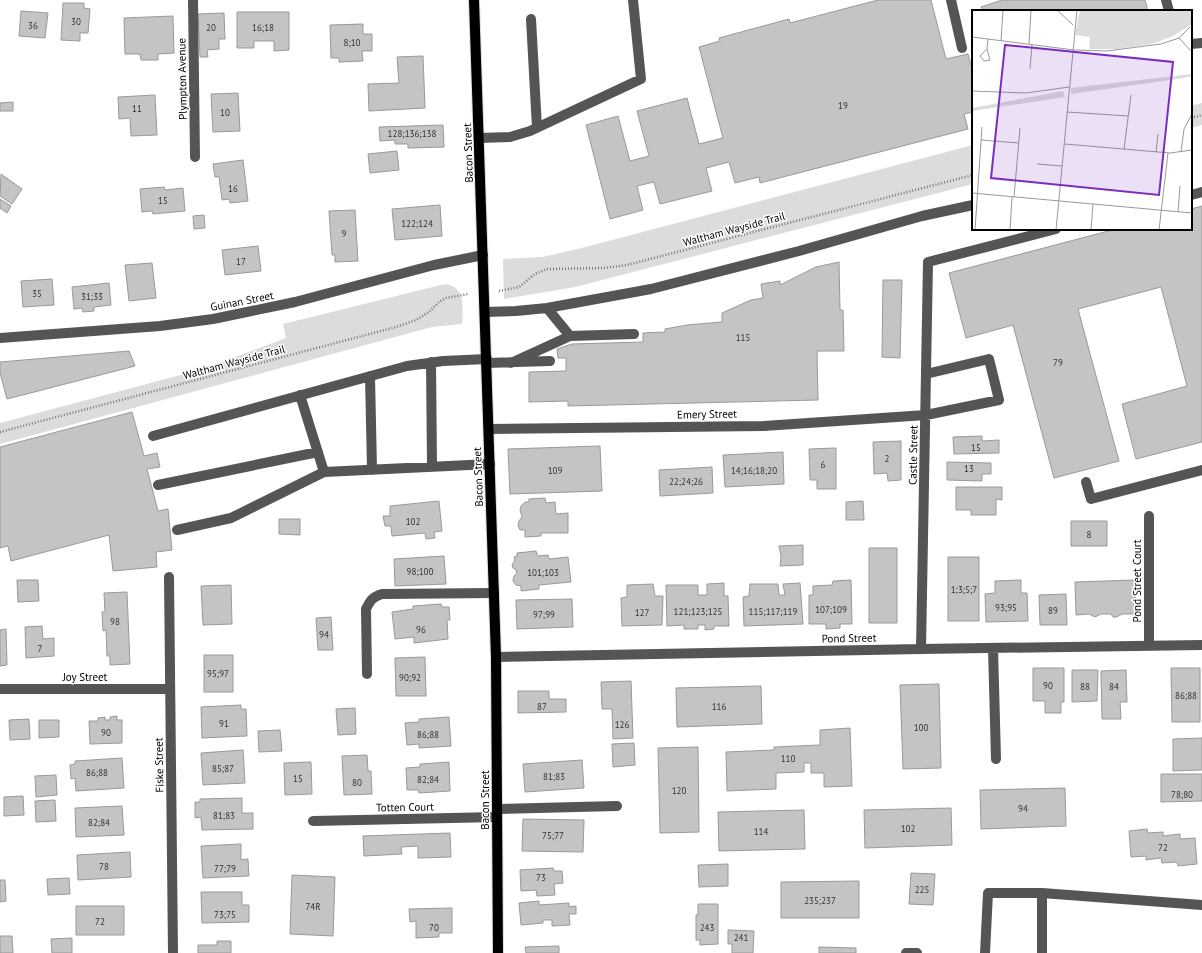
<svg xmlns="http://www.w3.org/2000/svg" width="1202" height="953" viewBox="0 0 1202 953" font-family="'PT Sans',sans-serif">
  <style>
    .green { fill: #dcdcdc }
    .building { fill: #c4c4c4; stroke: #999 }
    .lines { fill: none; stroke-linecap: round; stroke-linejoin: round }
    .major-casing { stroke: #dbdbdb; stroke-width: 12 }
    .path { stroke: #777; stroke-width: 2.5; stroke-dasharray: 1 2; stroke-linecap: butt }
    .minor { stroke: #555; stroke-width: 10 }
    .major { stroke: #000; stroke-width: 10 }
    .labels { text-anchor: middle; dominant-baseline: central; stroke-width: 3; stroke-linejoin: round; paint-order: stroke }
    .number-label { font-size: 9px; fill: #313131 }
    .street-label { font-size: 11px; fill: #000; stroke: #fff }
    .inset-road { fill: none; stroke: #999; stroke-width: 1 }
    .view { fill: #7b2cbf; fill-opacity: 0.15; stroke: #7b2cbf; stroke-width: 2 }
    .inset-edge { fill: none; stroke: #000; stroke-width: 2 }
  </style>
  <rect width="100%" height="100%" fill="#fff"/>
  <!-- green -->
  <path class="green" d="M1202 103V125L1191 128V106Z
    M973 145V184L575 287 504 299 503 259 542 257 578 249Z
    M445 284C466 287 463 307 462 324L432 327 0 444V423L203 369 286 338 283 324Z"/>
  <!-- building -->
  <path class="building" d="M878 0H931L946 59 968 54 973 72V112L964 114 968 129 760 183 759 177 735 183 729 162 706 168 712 191 660 204 654 182 637 186 643 210 610 219 586 125 618 116 630 161 649 156 637 111 687 98 699 144 723 138 699 47 720 41 719 38 789 19 790 23Z
    M1002 0H1145L1148 11H983L981 7Z
    M63 3H84V8L90 9 88 33H80V41L61 40Z
    M21 11 48 13 45 38 19 36Z
    M237 12H289V50L274 51V41H254V48H237Z
    M224 13 225 39H219V49L207 50 208 57H200L198 14Z
    M173 16 174 53 158 54V60H141L140 54H125L124 18Z
    M363 24V34H372V51H362L363 61 339 62V58H331L330 25Z
    M423 56 425 108 369 111 368 84 399 83 397 57Z
    M238 93 240 131 213 132 211 94Z
    M155 95 157 135 131 136 130 118 119 119 118 97Z
    M13 102V111H0V103Z
    M443 125 444 147 408 148V144H395V140L380 141 379 127Z
    M397 151 399 170 370 173 368 154Z
    M243 160 248 201 230 203 229 199 222 200 219 177H215L213 164Z
    M1 174 22 189 12 204 0 196Z
    M164 187 165 190 183 188 185 211 153 214 152 211 142 212 140 189Z
    M0 199 11 206 7 213 0 208Z
    M440 205 442 236 395 240 392 209Z
    M1202 206V442L1136 459 1122 404 1187 386 1161 287 1078 309 1119 461 1054 478 1013 325 966 338 949 273 1116 229H1191V209Z
    M355 210 358 261 335 262V255H332L329 211Z
    M204 215 205 228 194 229 193 216Z
    M258 246 261 271 225 275 222 250Z
    M839 262 840 310H843L844 351H817L818 400 568 406V401L529 402V372L566 371V358H558L557 349 572 344 643 342V333L665 332V329L687 325 722 322V313L751 300 763 298 761 284 780 281V285L816 267Z
    M152 263 156 298 129 301 125 265Z
    M52 279 54 305 23 307 21 281Z
    M883 280H902L900 358 882 357Z
    M109 283 111 305 94 307V311L83 312 82 308 74 309 72 287Z
    M129 351 135 366 7 399 0 373V362Z
    M132 412 144 456 157 453 160 467 147 469 158 511 168 509 172 550 156 552 157 567 113 571 109 535 11 561 8 546 0 548V447Z
    M982 436V441L999 440V453L954 454 953 437Z
    M901 441V480L888 481 887 473 874 474 873 442Z
    M600 446 602 491 510 494 508 449Z
    M836 448V489H817V480H810L809 449Z
    M783 452 784 484 725 487 723 455Z
    M947 462 991 463V474H982V481L947 480Z
    M712 467 713 493 660 496 659 470Z
    M956 487H1002V500L996 499V515H971V510H956Z
    M545 498 546 503 555 502 556 514 568 513V533H541V536L525 537V530H520L518 525 519 521 522 517 520 510 521 506 525 502H529V499Z
    M439 501 442 531 434 532 435 538 426 539 425 533 392 536 391 526H385L383 516H390V506Z
    M863 501 864 520H846V502Z
    M279 519H300V535L279 534Z
    M1071 521H1107V546H1071Z
    M803 545V565L780 566 781 556 779 546Z
    M869 548H897V623H869Z
    M536 551 538 556 548 555 549 559 568 557 571 582 539 585V589L521 591V586L516 585 513 581 514 576 517 573 516 570 513 568 512 565 515 560 514 557 517 556V553Z
    M444 556 446 584 395 586 394 559Z
    M948 557H979V621H948Z
    M17 580H38L39 601 18 602Z
    M851 580 852 624H840V628L826 629V624H809V595H813V586L832 585 833 581Z
    M1021 580V593H1027L1028 621 986 622 985 594 995 593V581Z
    M1135 580 1136 614H1122L1117 617H1113L1111 614H1101L1095 617 1089 614 1076 615 1075 582Z
    M724 583V596H728L729 626H714V629L705 630V625H698V629H684V625L667 626 666 585H698V595H707V584Z
    M800 583 803 624 744 626 743 597 749 596 750 584H778L779 595H785L783 584Z
    M653 584 655 596H663L662 625 622 626 621 598 627 597V585Z
    M231 585 232 624 203 625 201 586Z
    M127 592 130 664 110 665V656H107L106 630 103 631 102 612H105L104 593Z
    M1066 594 1067 625H1040L1039 595Z
    M572 599 573 627 517 629 516 600Z
    M441 604 442 607H449L450 620H447L448 639 414 643V637L395 639 392 612 413 609V606Z
    M331 617 333 650H318L316 618Z
    M42 626 43 639 54 638V656L26 658 25 627Z
    M6 629 7 665 0 666V630Z
    M204 655H233V692H204Z
    M425 657 426 696H396L395 658Z
    M1033 668H1064V702H1061V713H1045V701H1033Z
    M1171 668H1200V722H1172Z
    M1072 670H1098L1097 701 1072 702Z
    M1126 670 1127 702H1120L1121 719H1102L1101 671Z
    M631 681 633 738 613 739 612 709H602L601 682Z
    M939 684 941 768 903 769 900 685Z
    M761 686 762 724 677 727 676 688Z
    M518 691H549V699H566V712L518 713Z
    M241 705V709H246L247 736 202 738 201 707Z
    M355 708 356 734 338 735 336 709Z
    M117 716V720H122V743L90 744 89 721H98V718L105 717V720H110V717Z
    M449 717 451 746 419 748V744L407 745 405 723 419 722V719Z
    M29 719 30 739 10 740 9 720Z
    M39 720H59V737L39 738Z
    M850 728 852 786 824 787V773H811V763H804V772L776 773V789L727 791 726 752 774 750V747L820 745V730Z
    M280 730 282 751 259 752 258 731Z
    M1202 738V770L1173 771V739Z
    M634 743 635 765 613 767 612 744Z
    M698 747 699 832 660 833 658 748Z
    M243 750 245 783 203 785 201 753Z
    M367 755 368 771H371L372 794 344 795 342 756Z
    M122 758 124 788 76 791 75 778 71 779 70 765 75 764V761Z
    M582 760 584 788 525 792 523 764Z
    M311 762 312 794 285 795 284 763Z
    M449 762 450 791 419 793 418 790H407L406 768 420 767V764Z
    M1161 774H1202V801L1161 802Z
    M56 775 57 795 36 797 35 776Z
    M1065 788 1066 826 981 829 980 790Z
    M23 796 24 815 4 816V797Z
    M242 798V813H253V829L202 830 201 817 195 818V802H200V799Z
    M55 800 56 821 36 822 35 801Z
    M122 806 124 835 76 837 75 808Z
    M951 808 952 845 865 848 864 810Z
    M804 810 805 849 719 851 718 812Z
    M523 819 584 820 583 852 522 851Z
    M1147 829 1148 833 1163 832V836L1180 834V839L1195 838 1197 864 1178 866 1177 862 1162 863 1161 858 1146 860V856L1131 857 1129 831Z
    M450 833 451 857 418 858V846L401 847 402 854 364 856 363 836Z
    M241 844V860L248 859 249 876 203 878 201 846Z
    M130 852 131 877 78 880 77 855Z
    M728 864V886L699 887 698 865Z
    M553 868 554 871H562L563 883 554 884 555 895 537 896 536 890 521 891 520 870Z
    M911 873 935 874 933 905 909 904Z
    M292 875 335 877 333 936 290 934Z
    M69 878 70 894 48 895 47 879Z
    M0 880H5L6 901 0 902Z
    M859 881V918H781V882Z
    M201 892H242V905H249V922L202 923Z
    M539 901V905L569 903V907L576 906V914H569L570 925 552 926V920H543V923L521 925 519 903Z
    M698 904H718V944L700 945V940H696V915H698Z
    M76 906H124V935H76Z
    M452 908V933H439V937L416 938V921L410 922 409 909Z
    M728 930 754 931 753 953H732V944H728Z
    M0 936H12L13 953H0Z
    M72 938V953H52L51 939Z
    M217 941H231V953H198V945H217Z
    M559 946V953H526L525 947Z
    M819 947 856 948V953H819Z"/>
  <g class="lines">
    <!-- major casing -->
    <g class="major-casing">
      <path id="major" d="M474 0 496 657 498 953"/>
    </g>
    <!-- path -->
    <path class="path" d="M1191 118 1202 115
      M499 291 519 287 535 274 547 269 604 268 627 265 973 175
      M0 432 396 327 416 320 429 312 439 302 446 298 468 294"/>
    <!-- minor -->
    <path class="minor" d="M193 0 195 157
      M951 0 962 48
      M1166 0 1169 11
      M531 19 537 128
      M1191 44 1202 43
      M479 138 510 137 530 131 641 79 633 0
      M1191 195 1202 192
      M547 308 570 336
      M485 312 516 311 547 308 651 289 799 251 922 216 973 205
      M0 338 160 326 213 319 295 302 434 265 483 255
      M431 362 432 466
      M487 363 550 361
      M511 363 570 336 634 334
      M370 376 372 470
      M300 395 324 472
      M489 429 764 426 926 415 999 400 989 359 926 374
      M153 436 407 366 443 361 487 359
      M1086 482 1091 499 1202 470
      M158 485 318 452
      M177 530 231 518 324 472 490 464
      M169 577 173 953
      M1149 646V516
      M993 648 996 759
      M921 649 928 262 1056 229
      M496 657 921 649 1202 645
      M367 674 366 609C370 601 372 597 382 594L494 593
      M0 689H170
      M497 809 617 806
      M313 821 497 817
      M906 953H917
      M985 953 988 893H1042L1202 905
      M1042 953V893"/>
    <!-- major -->
    <use href="#major" class="major"/>
  </g>
  <g class="labels">
    <!-- number labels -->
    <g class="number-label">
      <text x="76" y="21">30</text>
      <text x="33" y="25">36</text>
      <text x="211" y="27">20</text>
      <text x="263" y="27">16;18</text>
      <text x="352" y="42">8;10</text>
      <text x="843" y="105">19</text>
      <text x="137" y="108">11</text>
      <text x="225" y="112">10</text>
      <text x="412" y="133">128;136;138</text>
      <text x="233" y="188">16</text>
      <text x="163" y="200">15</text>
      <text x="417" y="223">122;124</text>
      <text x="344" y="233">9</text>
      <text x="241" y="261">17</text>
      <text x="37" y="293">35</text>
      <text x="92" y="296">31;33</text>
      <text x="743" y="337">115</text>
      <text x="1058" y="362">79</text>
      <text x="976" y="447">15</text>
      <text x="887" y="458">2</text>
      <text x="823" y="464">6</text>
      <text x="969" y="468">13</text>
      <text x="555" y="470">109</text>
      <text x="754" y="470">14;16;18;20</text>
      <text x="686" y="481">22;24;26</text>
      <text x="413" y="521">102</text>
      <text x="1089" y="534">8</text>
      <text x="420" y="571">98;100</text>
      <text x="543" y="572">101;103</text>
      <text x="964" y="589">1;3;5;7</text>
      <text x="1006" y="607">93;95</text>
      <text x="831" y="609">107;109</text>
      <text x="1053" y="610">89</text>
      <text x="698" y="611">121;123;125</text>
      <text x="773" y="611">115;117;119</text>
      <text x="642" y="612">127</text>
      <text x="544" y="614">97;99</text>
      <text x="115" y="621">98</text>
      <text x="421" y="629">96</text>
      <text x="324" y="634">94</text>
      <text x="40" y="648">7</text>
      <text x="218" y="673">95;97</text>
      <text x="410" y="677">90;92</text>
      <text x="1048" y="685">90</text>
      <text x="1085" y="686">88</text>
      <text x="1114" y="686">84</text>
      <text x="1186" y="695">86;88</text>
      <text x="542" y="706">87</text>
      <text x="719" y="706">116</text>
      <text x="224" y="723">91</text>
      <text x="622" y="724">126</text>
      <text x="921" y="727">100</text>
      <text x="106" y="732">90</text>
      <text x="428" y="734">86;88</text>
      <text x="788" y="758">110</text>
      <text x="223" y="768">85;87</text>
      <text x="97" y="772">86;88</text>
      <text x="554" y="776">81;83</text>
      <text x="298" y="778">15</text>
      <text x="428" y="779">82;84</text>
      <text x="357" y="782">80</text>
      <text x="679" y="790">120</text>
      <text x="1182" y="794">78;80</text>
      <text x="1023" y="808">94</text>
      <text x="224" y="815">81;83</text>
      <text x="99" y="822">82;84</text>
      <text x="908" y="828">102</text>
      <text x="761" y="831">114</text>
      <text x="553" y="835">75;77</text>
      <text x="1163" y="847">72</text>
      <text x="104" y="866">78</text>
      <text x="225" y="868">77;79</text>
      <text x="541" y="877">73</text>
      <text x="922" y="889">225</text>
      <text x="820" y="900">235;237</text>
      <text x="313" y="906">74R</text>
      <text x="225" y="914">73;75</text>
      <text x="100" y="921">72</text>
      <text x="434" y="927">70</text>
      <text x="707" y="927">243</text>
      <text x="741" y="937">241</text>
    </g>
    <!-- street labels -->
    <g class="street-label">
      <text transform="translate(182 79) rotate(-91)">Plympton Avenue</text>
      <text transform="translate(468 153) rotate(-92)">Bacon Street</text>
      <text transform="translate(734 229) rotate(-15)">Waltham Wayside Trail</text>
      <text transform="translate(242 301) rotate(-11)">Guinan Street</text>
      <text transform="translate(234 362) rotate(-15)">Waltham Wayside Trail</text>
      <text transform="translate(707 414) rotate(-1)">Emery Street</text>
      <text transform="translate(913 455) rotate(-89)">Castle Street</text>
      <text transform="translate(478 477) rotate(-92)">Bacon Street</text>
      <text transform="translate(1137 581) rotate(-90)">Pond Street Court</text>
      <text transform="translate(849 638) rotate(-1)">Pond Street</text>
      <text x="85" y="677">Joy Street</text>
      <text transform="translate(159 765) rotate(-91)">Fiske Street</text>
      <text transform="translate(485 800) rotate(-90)">Bacon Street</text>
      <text transform="translate(405 807) rotate(-1)">Totten Court</text>
    </g>
  </g>
  <!-- overview -->
  <g transform="translate(972 10)">
    <rect width="220" height="220" fill="#fff"/>
    <path d="M108 0H220V14L201 26 180 34 145 39H117L118 27 103 25ZM220 64V66L205 69 99 84V78ZM91 81 93 87 0 101V98Z" fill="#dcdcdc"/>
    <path class="inset-road" d="M85 0 101 15M0 27 102 40 135 41 189 34 207 28 218 17M207 28 220 42M29 31 31 0M57 34 59 0M15 39 8 46 12 51 18 50 15 39 16 29M58 59 60 35M0 81 54 83 97 77M95 102 156 106M9 130 47 133M93 134 198 143 220 140M152 139 159 85M184 142 186 124M209 142 212 119 220 104M65 154 90 156M0 183 220 203M42 187 48 118M206 202 208 176M3 220 10 117M38 220 40 187M84 220 105 0M119 220 121 194M187 220 196 143"/>
    <path class="view" d="M33 35 201 52 187 185 19 168Z"/>
    <rect width="220" height="220" class="inset-edge"/>
  </g>
</svg>
